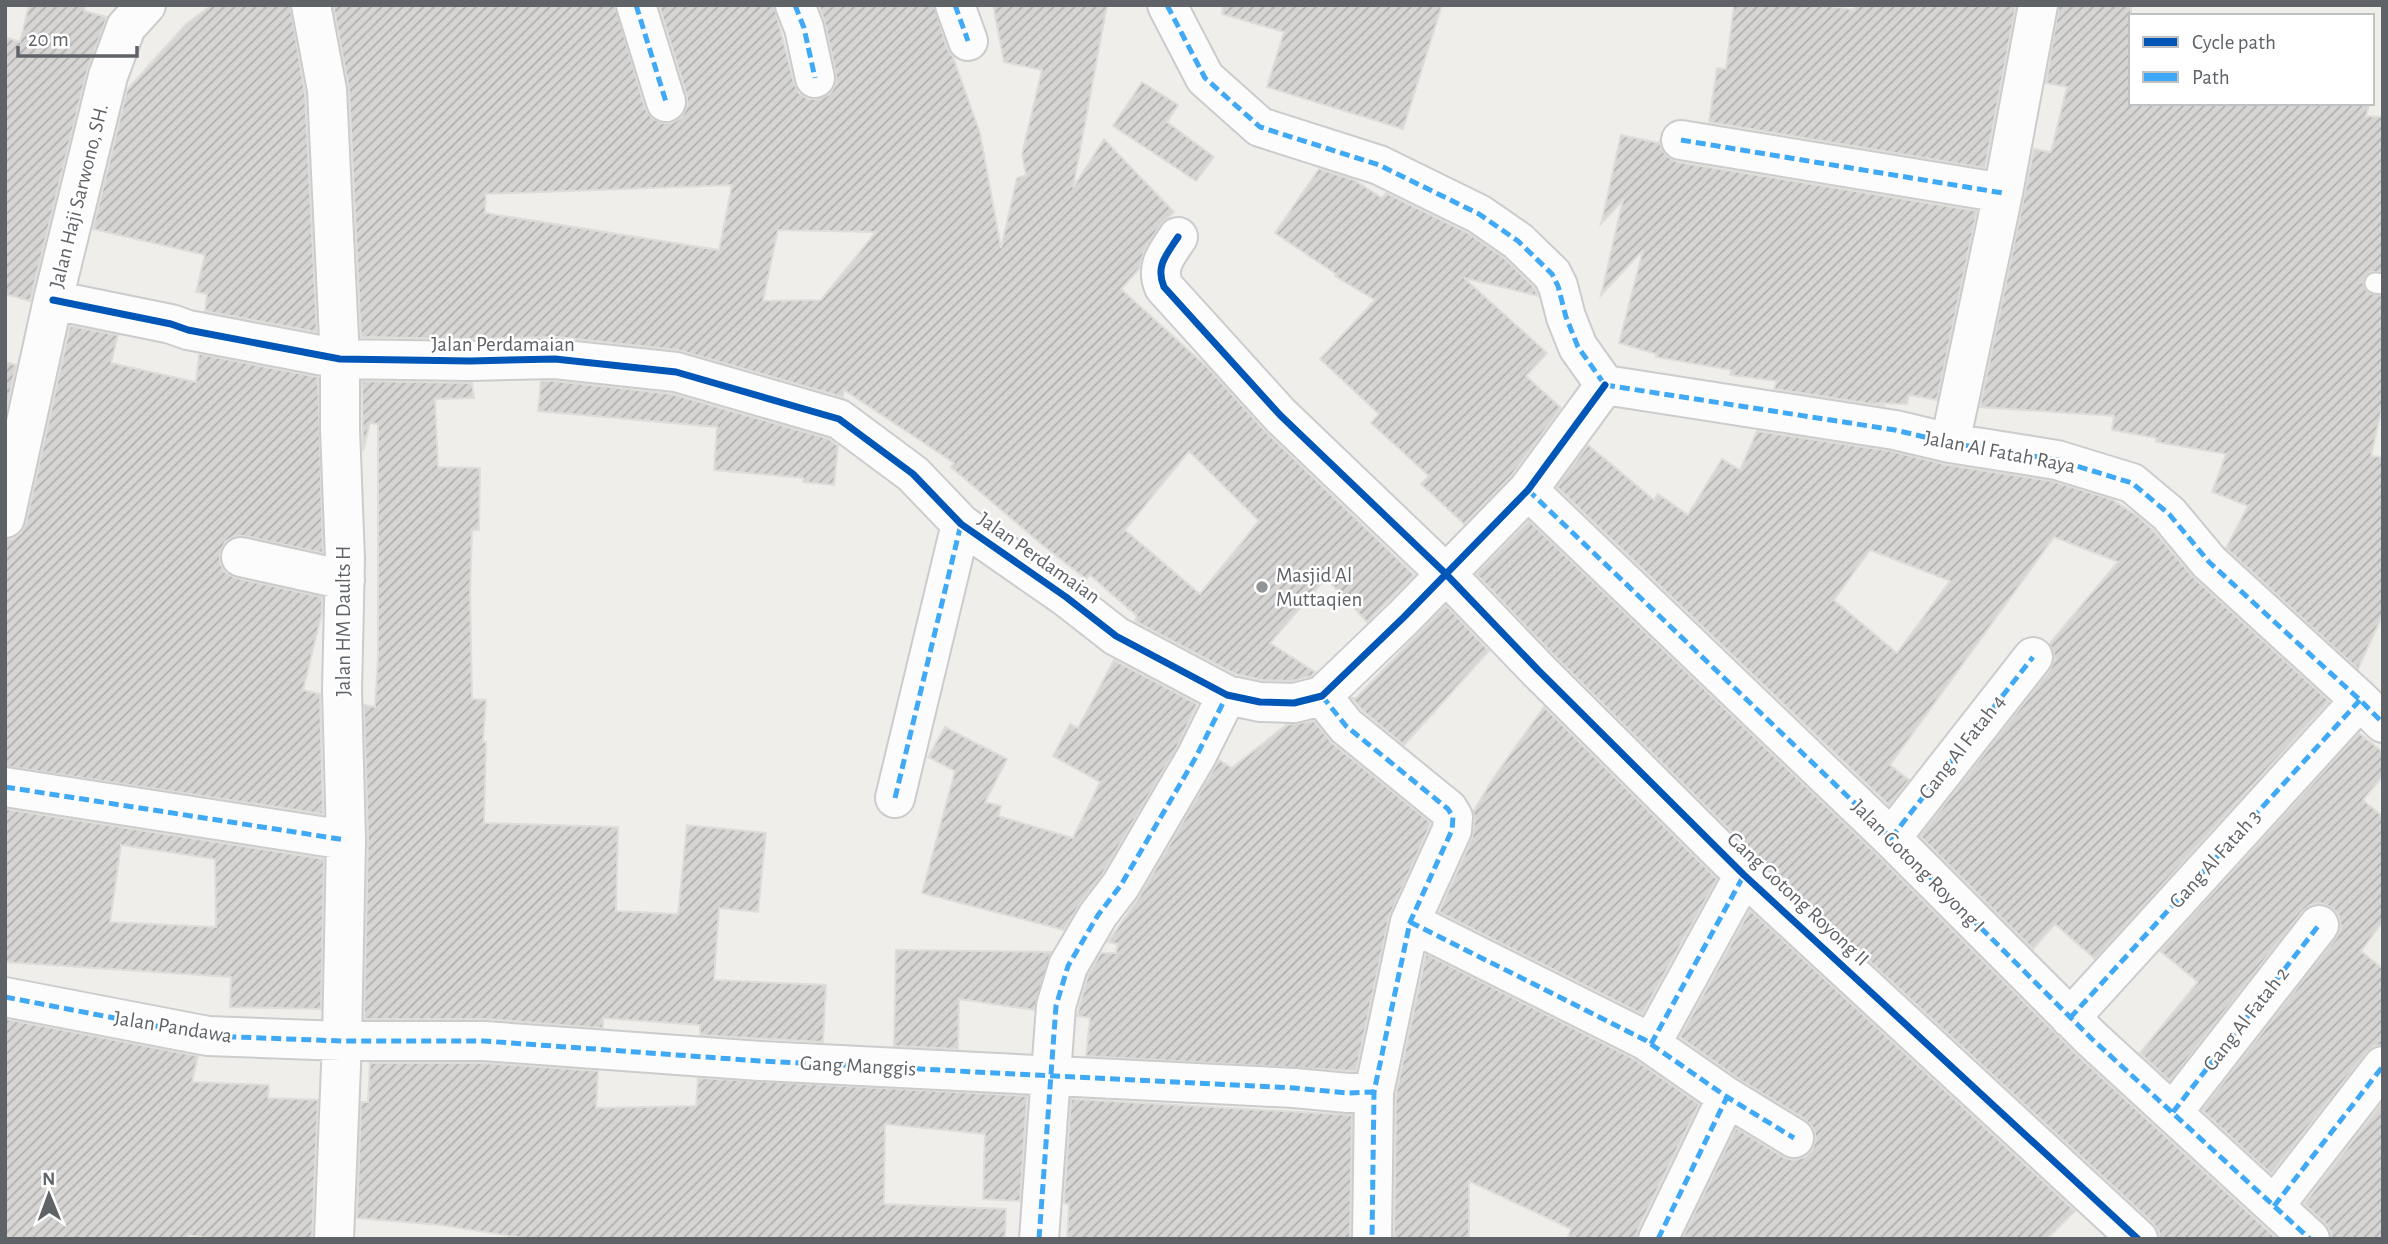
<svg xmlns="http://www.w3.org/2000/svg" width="2388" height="1244" viewBox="0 0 2388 1244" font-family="'Alegreya Sans',sans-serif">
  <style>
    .building { fill: url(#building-hatch); stroke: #deddd9; stroke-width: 2; fill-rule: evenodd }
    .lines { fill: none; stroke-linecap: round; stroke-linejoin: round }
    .service-casing { stroke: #cbcccc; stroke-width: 23 }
    .minor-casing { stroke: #cbcccc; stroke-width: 42 }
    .service { stroke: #fdfcfc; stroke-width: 19 }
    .minor { stroke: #fdfcfc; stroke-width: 38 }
    .quiet { stroke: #3fa9f5; stroke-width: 5; stroke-dasharray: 10 5; stroke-linecap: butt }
    .cycleway-casing { stroke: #fff; stroke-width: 11 }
    .cycleway { stroke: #0057b8; stroke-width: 7 }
    .poi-dot { fill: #919496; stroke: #fff; stroke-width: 2.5 }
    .labels { text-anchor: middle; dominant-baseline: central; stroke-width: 5; stroke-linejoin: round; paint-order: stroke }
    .street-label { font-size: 21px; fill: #5f6368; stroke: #fff }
    .poi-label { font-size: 21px; fill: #5f6368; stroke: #fff; text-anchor: start }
  </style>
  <defs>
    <pattern id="building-hatch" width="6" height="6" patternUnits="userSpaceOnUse" patternTransform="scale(1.75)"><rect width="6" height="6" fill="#d6d5d3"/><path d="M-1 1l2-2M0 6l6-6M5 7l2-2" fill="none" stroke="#b1b0af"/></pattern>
  </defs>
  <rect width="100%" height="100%" fill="#efeeea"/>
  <!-- building -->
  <path class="building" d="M29 5H85L84 11 107 17 87 71 30 301 5 294V37L20 42Z
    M212 5H290L305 93 317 332 205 311 207 294 196 292 205 255 93 229 127 90 185 25Z
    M333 5H615L645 108 652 118 662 123H672L682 117 687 106V96L659 5H774L794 83 799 93 808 99H819L830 94 836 84V74L825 23 819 5H934L947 48 953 57 980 133 1001 248 1017 178 1026 175 1022 154 1042 70 1004 62 993 5H1107L1073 188 1104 139 1174 212 1160 225 1144 251 1139 269 1121 289 1208 368 1265 431 1414 575 1367 622 1326 578 1270 643 1315 672 1311 676 1292 681 1263 680 1235 674 1135 621 1137 616 1090 575 1086 579 1040 543 951 467 954 463 844 390 843 397 678 350 557 337 470 339 361 337 349 89ZM732 185 719 250 485 213 486 194ZM778 230 876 232 821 300 763 301ZM1189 451 1259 521 1200 594 1125 530Z
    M1223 5H1442L1403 129 1267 87 1284 32 1222 14Z
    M1734 5H1826L1854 10 1855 5H2016L1985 168 1709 122 1717 68 1726 69Z
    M2059 5H2131V103H2370L2366 116 2383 117V272H2370L2363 282 2368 293 2383 296V403L2371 456 2383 457V614L2358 669 2226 548 2248 506 2212 492 2226 454 2156 442V438L2112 430 2114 416 1980 407 2034 149 2051 152 2067 87 2046 83Z
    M1142 82 1178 105 1167 122 1214 157 1196 181 1113 126Z
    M1621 135 1659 143 1660 140 1661 148 1667 156 1677 162 1977 211 1937 400 1909 395 1907 404 1875 403 1885 406 1774 389 1777 381 1730 375 1731 370 1656 357V354L1619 343 1643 250 1601 295 1623 200 1601 224Z
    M1319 169 1354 180 1382 198 1386 193 1468 233 1504 258 1534 287 1537 294 1538 296 1464 278 1547 353 1526 376 1561 408 1511 476 1464 524 1421 484 1429 476 1371 423 1379 414 1320 359 1375 300 1335 276 1336 274 1275 233Z
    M70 326 118 335 111 363 196 382 199 354 318 377 323 553 245 536H234L225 542 220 553V564L226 573 236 578 322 597V613L303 690 320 694 323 814 5 766V539H12L21 533 26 523Z
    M5 362 16 365 5 415Z
    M362 381 472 383 474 398 435 399 438 467 480 468 479 530H472L470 592 472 699 486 700 483 742H486L484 823 618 827 616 911 678 914 687 825 766 833 758 912 719 908 714 980 826 985 823 1042 700 1035V1025L603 1018V1028L486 1019H364L368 839 364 705 375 707 378 657V424L370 423 363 451Z
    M554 381 672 394 829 439 838 446 834 485 803 482V478L714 470 717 427 538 411 541 381Z
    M1757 431 1891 451 1947 465 2052 481 2111 499 2136 515 2153 530 2194 578 2329 701 2095 959 2055 924 2033 949 1920 836 2050 670 2055 659 2053 650 2049 644 2118 562 2054 537 1890 765 1909 780 1889 805 1557 487 1588 445 1654 500 1658 494 1688 515 1722 459 1740 470ZM1870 550 1950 581 1897 653 1834 600Z
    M1529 521 1876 854 2077 1055 2277 1239H2159V1232L2153 1223 1759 859 1554 655 1476 574Z
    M1446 605 1489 651 1404 745 1362 710 1352 698H1356Z
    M1114 660 1197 704 1177 747 1103 873 1081 902 1064 930 922 893 955 771 928 757 945 727 1007 759 985 802 1001 806 998 816 1073 838 1100 782 1053 756 1070 724 1078 728Z
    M1544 707 1717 879 1642 1014 1439 912 1472 839 1475 819 1473 812 1494 777Z
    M1314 721 1332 743 1431 823 1389 917 1356 1071 1086 1056 1090 1018 1077 1016 1088 975 1101 953H1116L1118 944 1108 942 1140 896 1219 760 1232 768 1286 725Z
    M2359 733 2383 752V776L2363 800 2383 817V921L2361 951 2383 969V1045L2374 1046 2366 1053 2271 1174 2202 1110 2336 938 2341 927 2339 916 2333 908 2321 903 2310 905 2302 912 2170 1081 2140 1053 2198 982 2160 951Z
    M5 809 324 859 321 1009 230 1007 231 977 5 962ZM121 845 215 859 216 927 110 922Z
    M1750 910 2075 1211 2047 1239H1682L1736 1128 1783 1157 1793 1160 1805 1157 1812 1150 1816 1139 1813 1128 1805 1119 1739 1079 1680 1037Z
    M896 950 1051 952 1034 1010 959 999 958 1049 894 1046Z
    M1426 954 1634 1059 1699 1104 1638 1229 1636 1239H1567L1571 1229 1469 1181V1239H1394L1396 1094Z
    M5 1019 198 1056 192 1082 269 1085 268 1098 318 1100 312 1239H215L188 1235 187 1239H5Z
    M370 1063H483L598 1071 596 1108 696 1106 698 1078 1027 1096 1020 1201 983 1199 985 1134 885 1124 884 1204 1006 1209 1005 1239H529L441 1225 357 1218 361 1102H368Z
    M1071 1099 1352 1115 1350 1239H1067L1069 1204 1064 1203Z
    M2383 1102V1239H2331V1232L2325 1223 2304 1204Z"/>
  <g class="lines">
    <!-- service casing -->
    <g class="service-casing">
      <path id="service" d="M2375 283 2383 284"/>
    </g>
    <!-- minor casing -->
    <g class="minor-casing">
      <path id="minor" d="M311 5 327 90 340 359V429L345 559 342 690 346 840 342 1041 334 1239
        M636 5 666 102
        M795 5 804 28 815 78
        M955 5 968 41
        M1167 5 1205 78 1260 127 1379 165 1479 214 1518 241 1552 274 1558 286 1566 317 1578 347 1605 385
        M1681 140 2003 193
        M1178 237C1167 254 1155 266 1164 287L1280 415 1445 573 1538 670 1744 875 2138 1239
        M53 300 171 324 188 330 340 359 470 361 555 359 676 372 839 419 913 474 961 524 1066 597 1116 636 1227 695 1260 702 1294 703 1322 696 1404 617 1528 490 1605 385
        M1605 385 1895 430 1950 443 2057 460 2132 483 2169 514 2209 562 2360 700 2383 723
        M1950 443 2003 193 2038 5
        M1528 490 1891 838 2092 1039 2310 1239
        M5 518 53 300 108 76 126 27 146 5
        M241 557 345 580
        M1322 696 1346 726 1448 809 1453 817 1452 830 1410 922 1374 1092 1372 1239
        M5 787 346 840
        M895 798 961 524
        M1891 838 2033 657
        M1410 922 1645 1040 1727 1097 1794 1138
        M5 997 208 1036 342 1041H484L760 1061 1294 1088 1348 1093 1374 1092
        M2070 1018 2360 700
        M1651 1044 1744 875
        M2173 1112 2319 925
        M2274 1206 2383 1066
        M1039 1239 1056 1006 1068 966 1098 915 1121 885 1196 757 1227 695
        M1658 1239 1727 1097"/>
    </g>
    <!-- service -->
    <use href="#service" class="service"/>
    <!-- minor -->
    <use href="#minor" class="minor"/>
    <!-- quiet -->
    <path class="quiet" d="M636 5 666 102
      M795 5 804 28 815 78
      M955 5 968 41
      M1167 5 1205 78 1260 127 1379 165 1479 214 1518 241 1552 274 1558 286 1566 317 1578 347 1605 385
      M1681 140 2003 193
      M1605 385 1895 430 1950 443 2057 460 2132 483 2169 514 2209 562 2360 700 2383 723
      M1528 490 1891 838 2092 1039 2310 1239
      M1322 696 1346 726 1448 809 1453 817 1452 830 1410 922 1374 1092 1372 1239
      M5 787 346 840
      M895 798 961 524
      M1891 838 2033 657
      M1410 922 1645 1040 1727 1097 1794 1138
      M5 997 208 1036 342 1041H484L760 1061 1294 1088 1348 1093 1374 1092
      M2070 1018 2360 700
      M1651 1044 1744 875
      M2173 1112 2319 925
      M2274 1206 2383 1066
      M1039 1239 1056 1006 1068 966 1098 915 1121 885 1196 757 1227 695
      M1658 1239 1727 1097"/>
    <!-- cycleway casing -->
    <g class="cycleway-casing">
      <path id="cycleway" d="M1178 237C1167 254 1155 266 1164 287L1280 415 1445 573 1538 670 1744 875 2138 1239
        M53 300 171 324 188 330 340 359 470 361 555 359 676 372 839 419 913 474 961 524 1066 597 1116 636 1227 695 1260 702 1294 703 1322 696 1404 617 1528 490 1605 385"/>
    </g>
    <!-- cycleway -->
    <use href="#cycleway" class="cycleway"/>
  </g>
  <!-- markers -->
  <circle class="poi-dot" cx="1262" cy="587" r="7"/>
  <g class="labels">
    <!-- street labels -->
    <g class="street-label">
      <text transform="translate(79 196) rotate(-76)">Jalan Haji Sarwono, SH.</text>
      <text x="503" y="344">Jalan Perdamaian</text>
      <text transform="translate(2000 452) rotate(11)">Jalan Al Fatah Raya</text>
      <text transform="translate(1039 558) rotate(35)">Jalan Perdamaian</text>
      <text transform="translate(343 621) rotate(-90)">Jalan HM Daults H</text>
      <text transform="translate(1962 747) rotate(-52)">Gang Al Fatah 4</text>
      <text transform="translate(2215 859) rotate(-48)">Gang Al Fatah 3</text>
      <text transform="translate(1918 866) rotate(45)">Jalan Gotong Royong I</text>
      <text transform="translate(1798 899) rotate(43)">Gang Gotong Royong II</text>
      <text transform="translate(2246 1019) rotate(-52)">Gang Al Fatah 2</text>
      <text transform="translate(173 1027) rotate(9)">Jalan Pandawa</text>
      <text transform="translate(858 1066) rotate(3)">Gang Manggis</text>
    </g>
    <!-- poi labels -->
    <g class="poi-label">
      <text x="1276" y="575">Masjid Al<tspan x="1276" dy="24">Muttaqien</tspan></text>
    </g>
  </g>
  <!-- border -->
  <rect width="2388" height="1244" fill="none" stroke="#5f6368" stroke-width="14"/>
  <!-- legend -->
  <rect x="2129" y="14" width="245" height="91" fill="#ffffff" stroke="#bfc1c3" stroke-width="2"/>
  <rect x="2143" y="37" width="35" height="10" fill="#0057b8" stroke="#bfc1c3" stroke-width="2"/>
  <text x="2192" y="49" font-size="21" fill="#5f6368">Cycle path</text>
  <rect x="2143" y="72" width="35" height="10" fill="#3fa9f5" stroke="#bfc1c3" stroke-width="2"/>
  <text x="2192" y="84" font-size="21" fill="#5f6368">Path</text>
  <!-- north arrow -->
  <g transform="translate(49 1195) rotate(359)" stroke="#ffffff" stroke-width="5" paint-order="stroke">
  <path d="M0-5L12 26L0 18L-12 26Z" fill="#5f6368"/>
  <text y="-10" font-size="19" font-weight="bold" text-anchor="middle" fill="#5f6368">N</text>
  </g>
  <!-- scale -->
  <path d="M18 46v10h119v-10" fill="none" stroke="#5f6368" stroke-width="3.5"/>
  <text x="28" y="46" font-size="21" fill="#5f6368" stroke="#ffffff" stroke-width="5" paint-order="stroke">20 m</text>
</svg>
